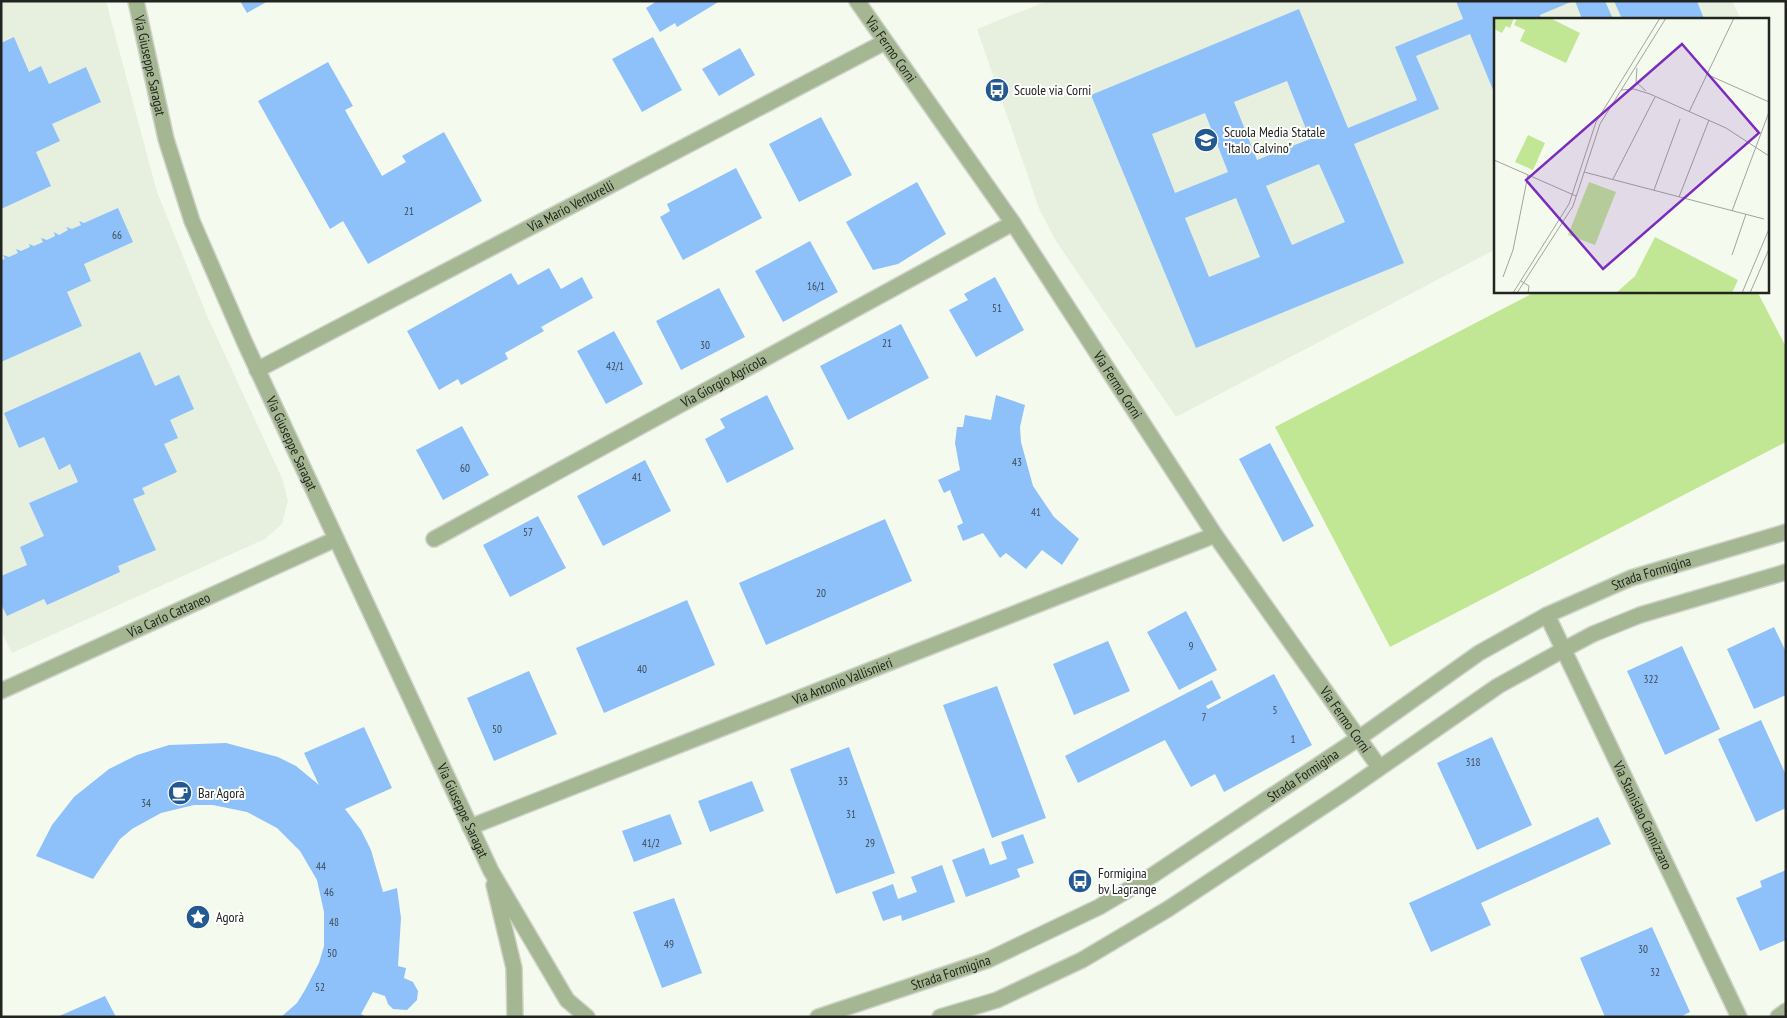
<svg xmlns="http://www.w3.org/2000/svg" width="1787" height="1018" viewBox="0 0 1787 1018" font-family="'PT Sans Narrow',sans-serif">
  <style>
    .built { fill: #e7f0de }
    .garden { fill: #c1e794 }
    .building { fill: #8ec0f9; fill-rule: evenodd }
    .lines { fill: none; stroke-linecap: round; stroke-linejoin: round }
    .minor-casing { stroke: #cfd3ca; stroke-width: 18 }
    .minor { stroke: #a5b792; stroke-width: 15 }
    .labels { text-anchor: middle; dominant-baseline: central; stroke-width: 4; stroke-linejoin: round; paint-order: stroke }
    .number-label { font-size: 11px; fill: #3d4b56 }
    .street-label { font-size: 14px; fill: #222420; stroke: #fff }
    .poi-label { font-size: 14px; fill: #222420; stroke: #fff; text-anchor: start }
    .inset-road { fill: none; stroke: #a1a49c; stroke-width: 1 }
    .view { fill: #7b2cbf; fill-opacity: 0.15; stroke: #7b2cbf; stroke-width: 2.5 }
    .inset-edge { fill: none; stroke: #222420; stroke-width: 2.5 }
  </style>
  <rect width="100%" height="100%" fill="#f5faef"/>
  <!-- built -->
  <path class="built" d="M1 1H106L157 192 208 318 282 478 288 501 282 524 265 539 12 653 1 631Z
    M1047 1H1732L1741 19H1496V249L1176 417 1056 241 1040 211 977 29Z"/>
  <!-- garden -->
  <path class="garden" d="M1537 291H1757L1786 347V442L1390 647 1275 427Z"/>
  <!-- building -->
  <path class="building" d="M240 1H268L247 13Z
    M657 1H720L677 27 675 23 660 32 646 8Z
    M1456 1H1573L1540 15 1541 19H1496V97L1470 34 1416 56 1439 109 1354 144 1404 263 1196 348 1091 95 1299 9 1348 128 1417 100 1395 47 1463 19ZM1287 81 1310 139 1257 160 1234 102ZM1205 113 1228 172 1175 193 1152 134ZM1319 164 1345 222 1292 245 1266 186ZM1236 198 1260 257 1209 277 1185 218Z
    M1575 1H1605L1613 19H1582Z
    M1614 1H1697L1704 19H1622Z
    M14 37 29 72 41 66 49 84 86 67 101 102 52 124 60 141 36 152 51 186 1 209V43Z
    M653 37 682 90 642 112 612 59Z
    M740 48 755 75 719 96 702 69Z
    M328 62 353 106 345 110 382 176 406 162 402 156 444 132 482 201 368 264 343 221 330 229 258 101Z
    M821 117 852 175 799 202 769 144Z
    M736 168 762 218 683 260 660 217 670 211 667 204Z
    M917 182 946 234 898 264 873 270 846 222Z
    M118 208 133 242 84 264 91 281 67 292 82 326 1 362V260L5 259 3 255 9 257 18 253 16 249 21 251 30 247 29 244 34 246 43 242 41 238 47 240 55 236 54 232 59 235 68 230 66 227 72 229 81 225 79 221 84 223Z
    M810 241 838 292 783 322 755 271Z
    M549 268 561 289 582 277 593 298 541 327 544 331 505 353 508 359 461 385 458 379 439 390 407 331 511 273 518 285Z
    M995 277 1024 330 976 357 949 310 968 300 964 294Z
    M719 288 745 337 681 370 656 321Z
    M901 324 929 378 848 420 820 366Z
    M614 331 643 384 606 404 577 351Z
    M140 352 155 386 179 375 194 409 170 420 178 438 164 444 177 472 142 488 145 494 133 499 156 550 118 566 120 572 47 605 44 599 7 616 1 604V576L27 565 20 547 44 536 29 503 78 482 70 464 59 470 44 437 19 448 4 413Z
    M767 395 794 449 727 483 705 439 725 428 720 419Z
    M996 395 1025 405 1020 427 1021 442 1033 486 1054 517 1079 539 1062 565 1042 550 1026 569 1006 553 1000 558 983 533 963 541 957 526 963 523 950 490 944 493 938 480 960 470 955 443 957 427H963L965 415 991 420Z
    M462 426 489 475 443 500 416 450Z
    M1270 443 1314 526 1283 542 1239 459Z
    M645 460 671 511 603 546 577 496Z
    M538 516 566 568 510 597 483 545Z
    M885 519 912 581 766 645 739 583Z
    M687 600 715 665 604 713 576 648Z
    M1186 611 1217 670 1179 690 1147 632Z
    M1774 627 1786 652V695L1754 709 1727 649Z
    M1108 641 1130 691 1074 715 1053 664Z
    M1682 646 1720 729 1665 755 1627 671Z
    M529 671 557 734 494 761 467 698Z
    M1274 674 1312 745 1224 792 1215 774 1191 787 1165 740 1078 783 1065 756 1212 680 1221 698 1206 706 1208 709Z
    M997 686 1046 818 992 838 943 705Z
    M1761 720 1786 775V808L1756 822 1718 739Z
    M364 727 392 788 345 809 361 830 371 850 383 892 397 888 401 918 398 966 406 968 404 978 413 982 418 991 417 1000 407 1010 393 1009 388 1004 385 996 373 992 361 1014 366 1017H281L297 1003 305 990 319 963 324 946V912L317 880 300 851 277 828 247 812 213 805H194L161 813 132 829 120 839 93 879 36 856 52 825 74 797 109 769 137 755 169 745 226 743 278 757 296 766 319 785 304 753Z
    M1492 737 1532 825 1477 850 1437 763Z
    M849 747 895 873 836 894 790 769Z
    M752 781 764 811 710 832 698 801Z
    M670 814 682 844 634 862 622 831Z
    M1598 817 1611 844 1481 903 1491 925 1431 952 1409 903Z
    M1023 834 1034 863 1017 869 1020 877 966 897 952 860 984 848 990 865 1007 859 1001 842Z
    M942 865 955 902 902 921 901 915 883 921 872 892 893 884 898 899 917 892 911 877Z
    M1786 870V940L1760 951 1736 898 1762 887 1760 881Z
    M674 898 702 973 662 988 633 912Z
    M1652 927 1690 1012 1680 1017H1605L1580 958Z
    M105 996 116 1017H57Z"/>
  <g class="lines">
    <!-- minor casing -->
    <g class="minor-casing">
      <g id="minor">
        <path id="s1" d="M136 1 166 139 192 221 245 343 491 871 567 1000 587 1017"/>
        <path id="s2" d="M857 1 1013 223 1215 535 1379 767"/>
        <path id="s3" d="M257 370 885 42"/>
        <path id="s4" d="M434 539 1013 223"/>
        <path id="s5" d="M1547 615 1739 1017"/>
        <path id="s6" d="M1 691 336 539"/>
        <path id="s7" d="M470 827 1215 535"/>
        <path d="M494 885 514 968 515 1017"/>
        <path id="s8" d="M818 1017 988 960 1099 907 1153 875 1359 738 1479 653 1547 615 1631 578 1786 532"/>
        <path d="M940 1017 997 1000 1082 960 1168 909 1345 792 1498 686 1563 650 1593 634 1640 615 1786 572"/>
        <path d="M1778 1017 1786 1011"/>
      </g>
    </g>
    <!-- minor -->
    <use href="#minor" class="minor"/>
  </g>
  <!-- icons -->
  <defs>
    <g id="bus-disc" transform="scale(1.25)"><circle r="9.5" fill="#225991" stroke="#fff"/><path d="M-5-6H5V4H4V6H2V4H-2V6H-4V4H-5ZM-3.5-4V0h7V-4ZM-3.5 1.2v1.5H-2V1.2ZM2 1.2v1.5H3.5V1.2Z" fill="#fff"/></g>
    <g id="school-disc" transform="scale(1.25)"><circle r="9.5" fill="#225991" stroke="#fff"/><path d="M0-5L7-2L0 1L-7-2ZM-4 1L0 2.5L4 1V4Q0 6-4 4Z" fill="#fff"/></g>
    <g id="cafe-disc" transform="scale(1.25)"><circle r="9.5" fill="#225991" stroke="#fff"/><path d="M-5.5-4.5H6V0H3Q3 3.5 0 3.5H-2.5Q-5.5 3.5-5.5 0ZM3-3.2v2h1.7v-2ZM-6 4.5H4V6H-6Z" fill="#fff"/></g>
    <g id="sight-disc" transform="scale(1.25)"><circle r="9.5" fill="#225991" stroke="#fff"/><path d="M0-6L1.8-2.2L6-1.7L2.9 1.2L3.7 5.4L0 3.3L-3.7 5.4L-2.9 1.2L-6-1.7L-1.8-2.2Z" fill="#fff"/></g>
  </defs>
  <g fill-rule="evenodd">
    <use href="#bus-disc" x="997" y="90"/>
    <use href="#school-disc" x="1206" y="140"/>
    <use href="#cafe-disc" x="180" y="793"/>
    <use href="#bus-disc" x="1080" y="881"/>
    <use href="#sight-disc" x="198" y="917"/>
  </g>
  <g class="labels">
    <!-- number labels -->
    <g class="number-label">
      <text x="409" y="211">21</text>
      <text x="117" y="235">66</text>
      <text x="816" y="286">16/1</text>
      <text x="997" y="308">51</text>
      <text x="887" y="343">21</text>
      <text x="705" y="345">30</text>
      <text x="615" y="366">42/1</text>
      <text x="1017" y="462">43</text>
      <text x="465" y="468">60</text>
      <text x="637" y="477">41</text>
      <text x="1036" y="512">41</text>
      <text x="528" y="532">57</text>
      <text x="821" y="593">20</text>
      <text x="1191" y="646">9</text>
      <text x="642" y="669">40</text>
      <text x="1651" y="679">322</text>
      <text x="1275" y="710">5</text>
      <text x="1204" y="717">7</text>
      <text x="497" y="729">50</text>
      <text x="1293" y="739">1</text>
      <text x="1473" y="762">318</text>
      <text x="843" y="781">33</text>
      <text x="146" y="803">34</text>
      <text x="851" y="814">31</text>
      <text x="651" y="843">41/2</text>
      <text x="870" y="843">29</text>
      <text x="321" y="866">44</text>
      <text x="329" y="892">46</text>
      <text x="334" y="922">48</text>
      <text x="669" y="944">49</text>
      <text x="1643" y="949">30</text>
      <text x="332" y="953">50</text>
      <text x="1655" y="972">32</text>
      <text x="320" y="987">52</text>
    </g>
    <!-- street labels -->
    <g class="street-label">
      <text stroke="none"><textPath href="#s2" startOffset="59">Via Fermo Corni</textPath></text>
      <text stroke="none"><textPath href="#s1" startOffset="66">Via Giuseppe Saragat</textPath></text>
      <text stroke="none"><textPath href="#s3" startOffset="354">Via Mario Venturelli</textPath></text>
      <text stroke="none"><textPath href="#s4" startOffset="330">Via Giorgio Agricola</textPath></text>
      <text stroke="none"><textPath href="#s2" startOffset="464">Via Fermo Corni</textPath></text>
      <text stroke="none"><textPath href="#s1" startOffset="471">Via Giuseppe Saragat</textPath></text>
      <text stroke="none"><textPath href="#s8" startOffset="950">Strada Formigina</textPath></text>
      <text stroke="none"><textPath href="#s6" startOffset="184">Via Carlo Cattaneo</textPath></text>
      <text stroke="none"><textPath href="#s7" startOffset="400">Via Antonio Vallisnieri</textPath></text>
      <text stroke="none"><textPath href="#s2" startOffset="869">Via Fermo Corni</textPath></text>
      <text stroke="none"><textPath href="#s8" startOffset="545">Strada Formigina</textPath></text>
      <text stroke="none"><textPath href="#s1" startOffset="876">Via Giuseppe Saragat</textPath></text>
      <text stroke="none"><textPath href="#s5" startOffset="222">Via Stanislao Cannizzaro</textPath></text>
      <text stroke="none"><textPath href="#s8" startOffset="140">Strada Formigina</textPath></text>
    </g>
    <!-- poi labels -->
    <g class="poi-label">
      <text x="1014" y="90">Scuole via Corni</text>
      <text x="1224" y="132">Scuola Media Statale<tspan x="1224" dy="16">"Italo Calvino"</tspan></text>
      <text x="198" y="793">Bar Agorà</text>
      <text x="1098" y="873">Formigina<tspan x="1098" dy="16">bv Lagrange</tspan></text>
      <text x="216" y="917">Agorà</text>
    </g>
  </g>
  <!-- overview -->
  <g transform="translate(1494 18)">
    <rect width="275" height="275" fill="#f5faef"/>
    <path d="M0 0H20L16 10 12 8 8 15 0 11ZM23 0H56L86 15 72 45 26 23 31 12 20 7ZM141 258 162 268 154 275H122Z" fill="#c1e794"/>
    <path d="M34 117 51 125 39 152 21 144ZM95 164 122 174 101 227 74 217ZM161 219 244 262 238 275H154L161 268 141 258Z" fill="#c1e794"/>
    <path class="inset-road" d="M143 50 142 64 152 73M212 56 275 84M127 72 140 71 156 76 232 110 275 138M195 94 240 0M0 142 82 178M90 154 270 201M119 161 161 79M160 172 186 101M185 179 215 102M238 193 275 94M238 237 252 196M9 259 19 232 34 157M27 263 35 268 34 275M19 275 75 186 102 104 166 0M23 275 79 188 106 106 172 0M248 275 275 211M256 275 275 231"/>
    <path class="view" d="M188 26 265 115 109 251 32 162Z"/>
    <rect width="275" height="275" class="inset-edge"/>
  </g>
  <!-- border -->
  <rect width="1787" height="1018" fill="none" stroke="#222420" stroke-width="5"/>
</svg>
